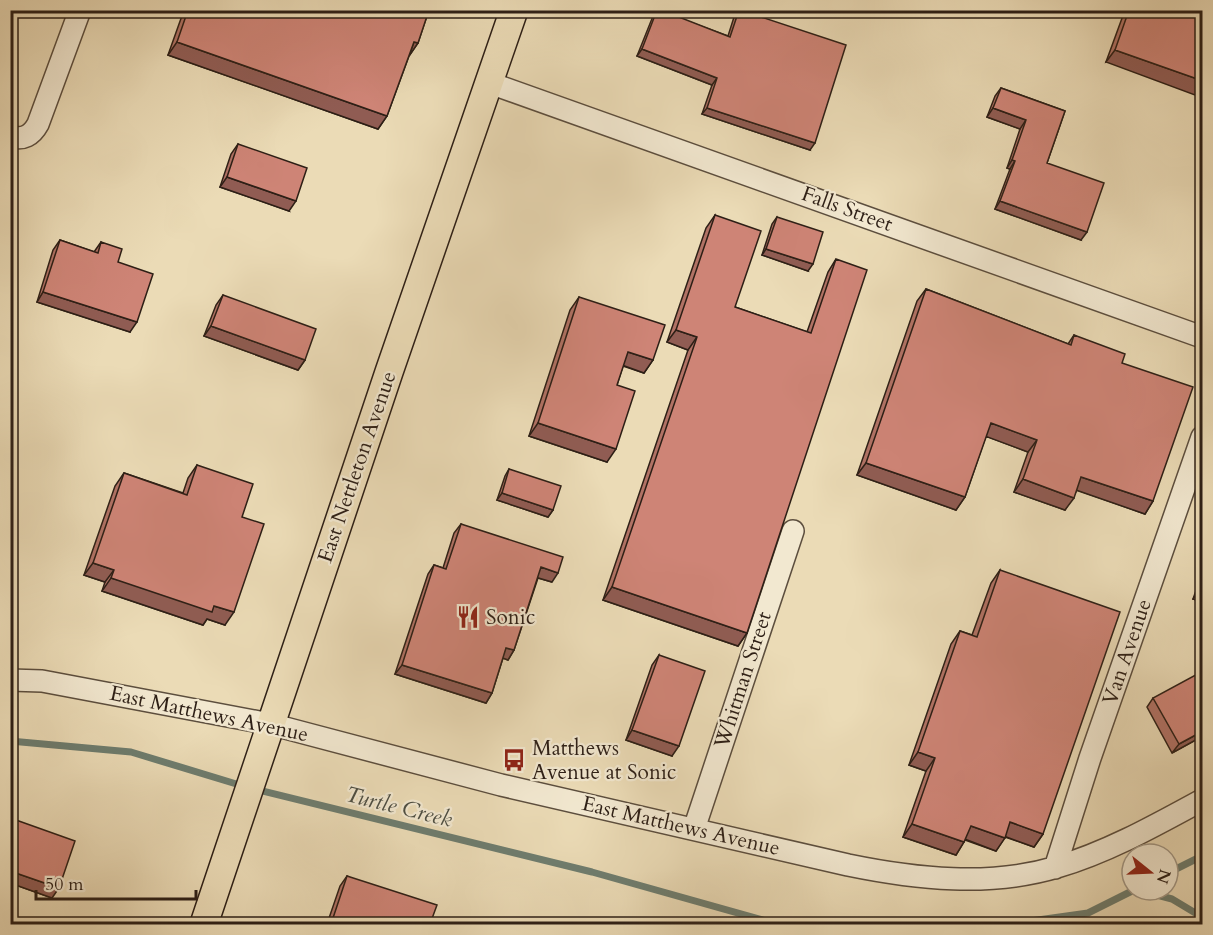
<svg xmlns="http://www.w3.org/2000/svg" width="1213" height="935" viewBox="0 0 1213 935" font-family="Cardo,serif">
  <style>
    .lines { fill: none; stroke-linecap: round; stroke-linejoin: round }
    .stream { stroke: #6e7d6f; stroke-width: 7 }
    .minor-casing { stroke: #5c4e3e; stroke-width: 24 }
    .major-casing { stroke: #2d1f16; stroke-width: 30 }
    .minor { stroke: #f2e8d0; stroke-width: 21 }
    .major { stroke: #ebdbb6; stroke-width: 27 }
    .wall { fill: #b17265; stroke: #2d1f16; stroke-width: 1.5 }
    .shaded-wall { fill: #905c53; stroke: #2d1f16; stroke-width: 1.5 }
    .building { fill: #ce8476; stroke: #2d1f16; stroke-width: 1.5 }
    .labels { text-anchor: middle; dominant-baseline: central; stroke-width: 4.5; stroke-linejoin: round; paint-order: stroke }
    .street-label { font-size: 21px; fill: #2d1f16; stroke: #f2e8d0 }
    .poi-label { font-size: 21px; fill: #2d1f16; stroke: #f2e8d0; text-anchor: start }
    .water-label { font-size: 22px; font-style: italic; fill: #4d4e43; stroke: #f2e8d0 }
  </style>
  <rect width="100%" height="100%" fill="#ebdbb6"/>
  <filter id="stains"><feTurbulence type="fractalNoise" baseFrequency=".00333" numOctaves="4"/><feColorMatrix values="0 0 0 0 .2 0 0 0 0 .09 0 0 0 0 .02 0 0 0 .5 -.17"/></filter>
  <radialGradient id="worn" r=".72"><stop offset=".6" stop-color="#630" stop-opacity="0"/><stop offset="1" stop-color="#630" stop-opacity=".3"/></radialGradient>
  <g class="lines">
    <!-- stream -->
    <path class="stream" d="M10 741 131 752 243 786
      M254 789 592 872 777 924
      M1168 873 1202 856
      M1138 890 1172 899 1202 917
      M1010 924 1088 913 1134 890"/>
    <!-- minor casing -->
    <g class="minor-casing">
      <path id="minor" d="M490 83 1202 337
        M10 136C23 141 32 135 38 124L80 10
        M10 680 42 681 270 724 501 785 848 865C916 879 990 887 1057 867 1108 852 1156 825 1202 800
        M694 829 793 531
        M1055 868 1090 758 1202 437"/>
    </g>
    <!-- major casing -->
    <g class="major-casing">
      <path id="major" d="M204 924 389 372 514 10"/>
    </g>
    <!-- minor -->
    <use href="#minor" class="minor"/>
    <!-- major -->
    <use href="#major" class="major"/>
  </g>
  <!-- wall -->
  <path class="wall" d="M184 10H429L418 43 409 56 387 116 378 129 168 55Z
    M657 10 728 36 734 17 739 10 810 150 702 114 712 85 637 56 653 16Z
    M1125 10H1203L1106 62Z
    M1001 88 1065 111 1047 163 1081 240 995 209 1010 169 1007 168 1020 129 987 117 995 96Z
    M238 144 289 211 220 187 231 154Z
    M715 215 735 307 807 332 828 272 836 259 747 633 738 646 603 600 688 350 667 342 706 228Z
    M777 217 808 271 762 255 772 224Z
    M60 240 94 252 101 242 118 262 130 332 37 302 53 250Z
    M926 289 1068 344 1074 335 1122 363 1153 501 1145 514 1077 490 1065 510 1014 492 1028 452 986 436 965 497 956 510 857 475 917 301Z
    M223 295 305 360 298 370 204 336 216 305Z
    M579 297 653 360 644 373 623 366 617 385 607 462 529 436 570 310Z
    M197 465 242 517 225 625 207 619 203 625 102 591 105 582 84 575 115 486 124 473 183 493 188 478Z
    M509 469 553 510 548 517 497 500 505 476Z
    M461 524 552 582 538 578 514 650 508 660 503 658 492 693 486 703 395 674 428 574 434 565 443 568 454 533Z
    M1000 570 1043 834 1034 847 1005 837 996 851 965 840 956 855 903 837 926 771 909 765 951 644 960 631 972 635 991 583Z
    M1203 571V602L1193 599Z
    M659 655 672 756 626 740 652 665Z
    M1153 698 1203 736 1172 753 1147 707Z
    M16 820 52 898 10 883V828Z
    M347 876 430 924H327L340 886Z"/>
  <!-- shaded-wall -->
  <path class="shaded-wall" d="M177 42 387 116 378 129 168 55Z
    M414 42 418 43 409 56Z
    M642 49 717 78 712 85 637 56Z
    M1115 50 1203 81V98L1106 62Z
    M707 108 815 143 810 150 702 114Z
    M993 108 1026 120 1020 129 987 117Z
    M1012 160 1015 161 1010 169 1007 168Z
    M227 177 296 201 289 211 220 187Z
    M1000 201 1087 232 1081 240 995 209Z
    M766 249 813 264 808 271 762 255Z
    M43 292 137 322 130 332 37 302Z
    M211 326 305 360 298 370 204 336Z
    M676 330 697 337 688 350 667 342Z
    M628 352 653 360 644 373 619 364Z
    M538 423 616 449 607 462 529 436Z
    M991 423 1037 440 1028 452 982 435Z
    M866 463 965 497 956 510 857 475Z
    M1081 477 1153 501 1145 514 1073 489Z
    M1023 479 1074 498 1065 510 1014 492Z
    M502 493 553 510 548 517 497 500Z
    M93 563 114 570 105 582 84 575Z
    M541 567 558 573 552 582 535 577Z
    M111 578 214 606 234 612 225 625 207 619 203 625 102 591Z
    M612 587 747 633 738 646 603 600Z
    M1199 590 1203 591V602L1193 599Z
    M506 648 514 650 508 660 500 657Z
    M402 665 492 693 486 703 395 674Z
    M632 730 679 746 672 756 626 740Z
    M1203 731V736L1172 753 1179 744Z
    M918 752 935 758 926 771 909 765Z
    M1010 822 1043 834 1034 847 1001 835Z
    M912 824 964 842 956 855 903 837Z
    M971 826 1005 838 996 851 962 838Z
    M10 871 59 888 52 898 10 883Z"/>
  <!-- building -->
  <path class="building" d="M188 10H429L418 43 414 42 387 116 177 42Z
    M657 10H661L730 37 739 10H740L846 45 815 143 707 108 717 78 642 49Z
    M1129 10H1203V81L1115 50Z
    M1001 88 1065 111 1047 163 1104 183 1087 232 1000 201 1015 161 1012 160 1026 120 993 108Z
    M238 144 307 168 296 201 227 177Z
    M715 215 761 231 735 307 811 333 836 259 867 270 747 633 612 587 697 337 676 330Z
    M777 217 823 232 813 264 766 249Z
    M60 240 98 253 101 242 122 249 118 262 153 274 137 322 43 292Z
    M926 289 1071 345 1074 335 1125 354 1122 363 1193 387 1153 501 1081 477 1074 498 1023 479 1037 440 991 423 965 497 866 463Z
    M223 295 316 329 305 360 211 326Z
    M579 297 665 325 653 360 628 352 617 385 635 391 616 449 538 423Z
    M197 465 253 484 242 517 264 524 234 612 214 606 212 612 111 578 114 570 93 563 124 473 187 495Z
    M509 469 561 486 553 510 502 493Z
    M461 524 563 557 558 573 541 567 514 650 506 648 492 693 402 665 434 565 446 569Z
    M1000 570 1120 612 1043 834 1010 822 1005 838 971 826 964 842 912 824 935 758 918 752 960 631 977 637Z
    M1203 580V591L1199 590Z
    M659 655 705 671 679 746 632 730Z
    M1203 671V731L1179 744 1153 698Z
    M16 820 75 841 59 888 10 871V836Z
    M347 876 437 905 430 924H331Z"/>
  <!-- icons -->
  <defs>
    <g id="restaurant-bare" transform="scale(1.8)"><path d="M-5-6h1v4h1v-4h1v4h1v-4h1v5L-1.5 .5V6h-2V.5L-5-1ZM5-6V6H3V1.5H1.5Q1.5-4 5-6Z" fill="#8f2418" stroke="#f2e8d0" stroke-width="2.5" paint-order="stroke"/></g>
    <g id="bus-bare" transform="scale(1.8)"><path d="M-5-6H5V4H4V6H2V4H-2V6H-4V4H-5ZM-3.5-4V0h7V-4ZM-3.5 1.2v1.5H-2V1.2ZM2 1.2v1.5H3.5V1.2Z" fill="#8f2418" stroke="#f2e8d0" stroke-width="2.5" paint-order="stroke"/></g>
  </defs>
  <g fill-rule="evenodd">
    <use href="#restaurant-bare" x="468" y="617"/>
    <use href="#bus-bare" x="514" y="760"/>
  </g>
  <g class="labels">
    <!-- street labels -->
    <g class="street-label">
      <text transform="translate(847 209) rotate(20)">Falls Street</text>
      <text transform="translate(357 467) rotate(-71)">East Nettleton Avenue</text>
      <text transform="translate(1127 652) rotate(-71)">Van Avenue</text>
      <text transform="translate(743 680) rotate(-72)">Whitman Street</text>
      <text transform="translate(209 714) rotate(12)">East Matthews Avenue</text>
      <text transform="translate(681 826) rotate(13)">East Matthews Avenue</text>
    </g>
    <!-- poi labels -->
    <g class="poi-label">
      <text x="486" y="617">Sonic</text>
      <text x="532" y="748">Matthews<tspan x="532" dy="24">Avenue at Sonic</tspan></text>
    </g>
    <!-- water labels -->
    <g class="water-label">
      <text transform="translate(399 807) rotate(14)">Turtle Creek</text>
    </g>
  </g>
  <!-- margin -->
  <rect width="1213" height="935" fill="none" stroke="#ebdbb6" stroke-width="36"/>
  <rect x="12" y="12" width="1189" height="911" fill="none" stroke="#2d1f16" stroke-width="3"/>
  <rect x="18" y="18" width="1177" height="899" fill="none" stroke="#2d1f16" stroke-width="1.5"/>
  <!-- north arrow -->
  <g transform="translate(1150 872) rotate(108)"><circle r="28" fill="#f2e8d0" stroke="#a39886" stroke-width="1.5"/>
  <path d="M0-4.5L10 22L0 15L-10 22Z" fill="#8f2418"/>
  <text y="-9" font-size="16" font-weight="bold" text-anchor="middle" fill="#2d1f16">N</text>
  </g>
  <!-- scale -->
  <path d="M36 890v9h160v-9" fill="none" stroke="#2d1f16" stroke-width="3"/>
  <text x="45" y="890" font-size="18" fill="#2d1f16" stroke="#f2e8d0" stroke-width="4.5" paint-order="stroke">50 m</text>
  <rect width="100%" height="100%" filter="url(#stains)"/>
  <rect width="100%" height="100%" fill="url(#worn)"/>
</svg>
